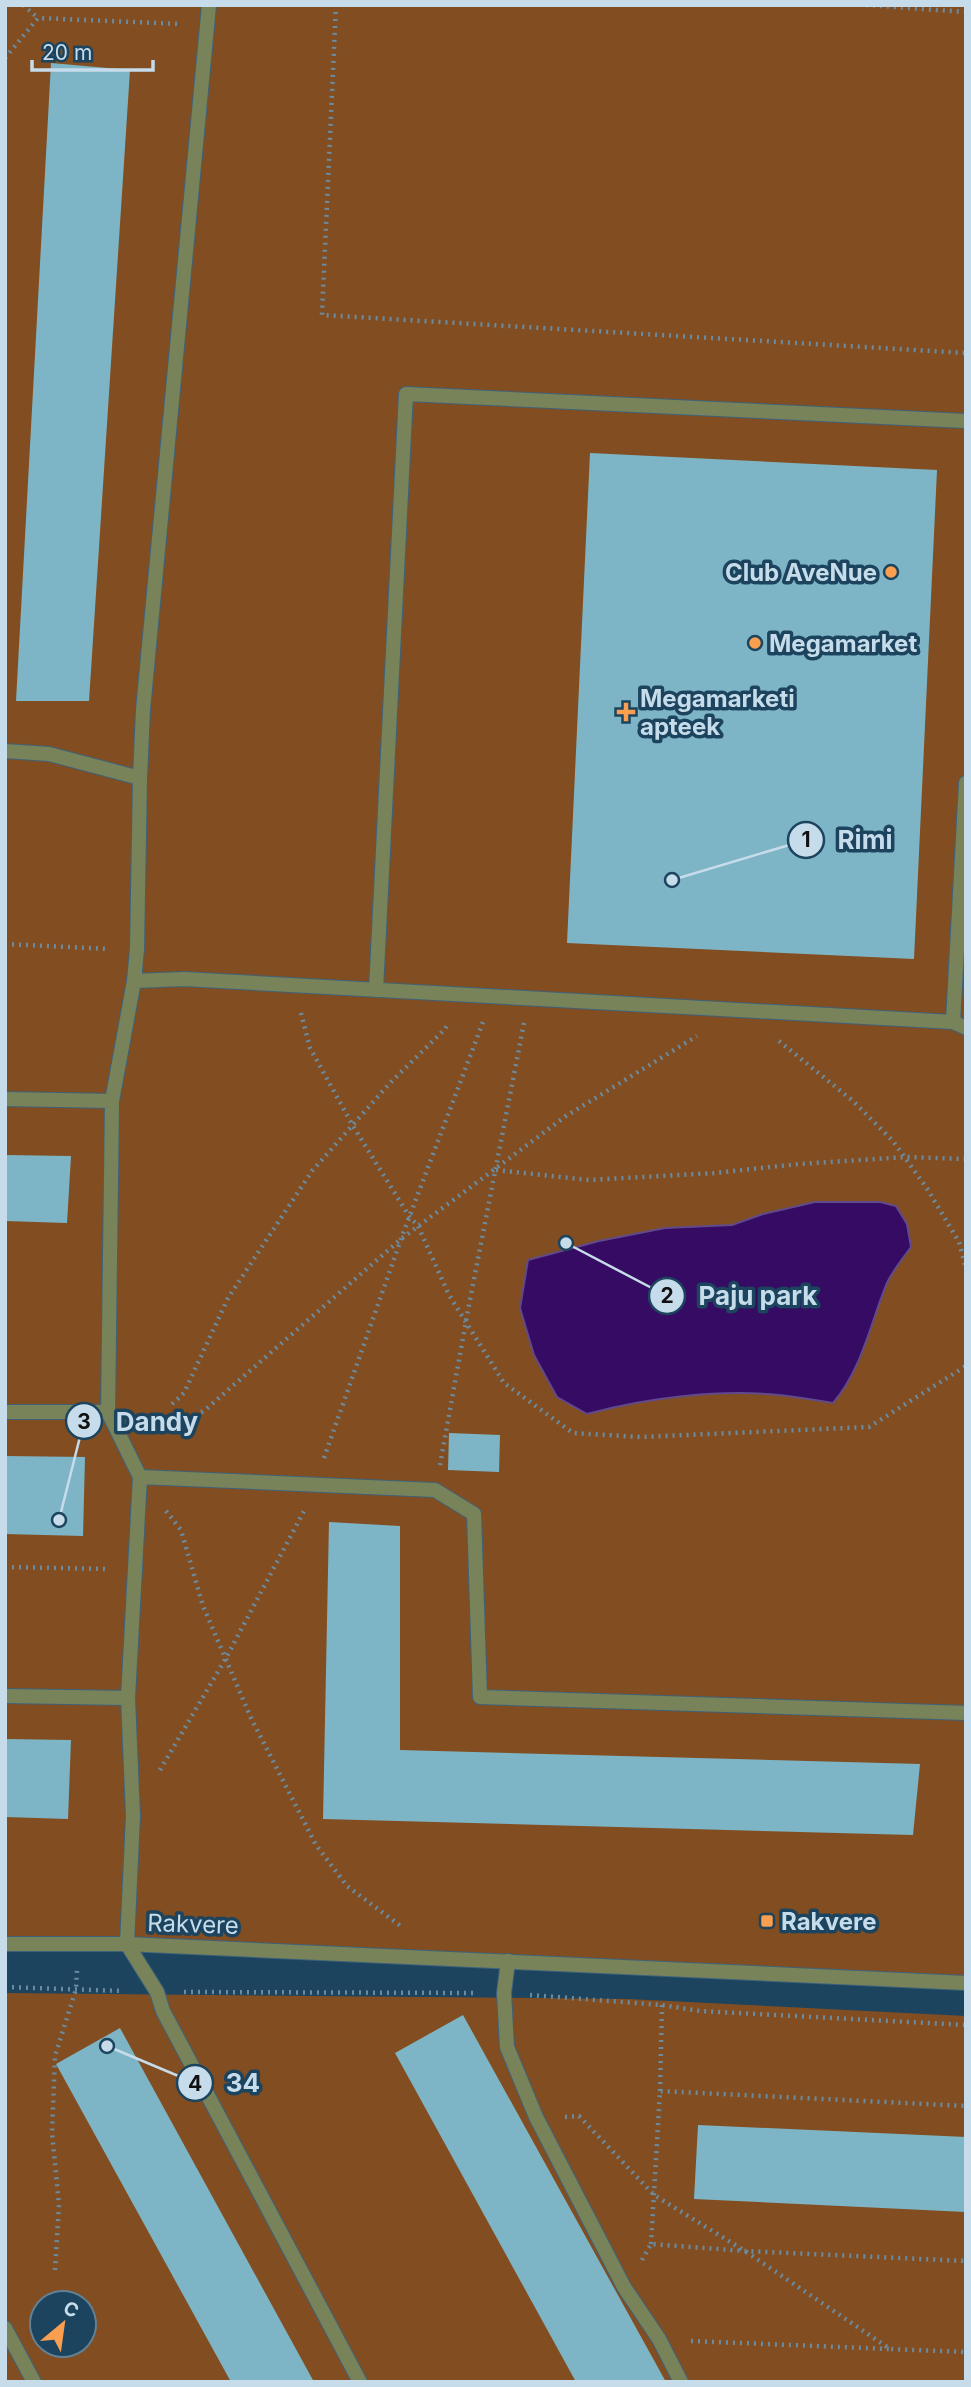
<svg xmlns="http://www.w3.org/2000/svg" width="971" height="2387" viewBox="0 0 971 2387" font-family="Inter,sans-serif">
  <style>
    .green { fill: #824e21; fill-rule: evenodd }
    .water { fill: #360b63; stroke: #614a8c; stroke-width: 2 }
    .building { fill: #7db5c6 }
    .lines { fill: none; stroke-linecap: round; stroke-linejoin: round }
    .service-casing { stroke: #3e627a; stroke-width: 16 }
    .tertiary-casing { stroke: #3e627a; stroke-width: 16 }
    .path { stroke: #6b8ba0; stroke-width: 4.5; stroke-dasharray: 2 5; stroke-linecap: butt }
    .service { stroke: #798359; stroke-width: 14 }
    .tertiary { stroke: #798359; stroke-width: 14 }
    .poi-dot { fill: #fa9f4f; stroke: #1c445e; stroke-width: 2.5 }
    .labels { text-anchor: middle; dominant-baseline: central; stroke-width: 7; stroke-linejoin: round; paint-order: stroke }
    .poi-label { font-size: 24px; font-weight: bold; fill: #c6dceb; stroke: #1c445e; text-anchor: start }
    .street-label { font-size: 24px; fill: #c6dceb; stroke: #1c445e }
    .leader { fill: none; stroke: #c6dceb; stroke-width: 2.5 }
    .callout-dot { fill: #c6dceb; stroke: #1c445e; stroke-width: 2.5 }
    .mark-label { font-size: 21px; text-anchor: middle; font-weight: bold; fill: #111 }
    .callout-label { font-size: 26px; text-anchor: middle; font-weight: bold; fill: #c6dceb; stroke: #1c445e; stroke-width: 7; stroke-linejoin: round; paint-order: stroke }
  </style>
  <rect width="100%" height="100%" fill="#1c445e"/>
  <!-- green -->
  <path class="green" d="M5 5H966V1987L5 1945Z
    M5 1993 628 1999 966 2016V2382H5ZM42 2303H84V2345H42Z"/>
  <!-- water -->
  <path class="water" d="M815 1202H880L896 1206 907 1224 911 1247C903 1258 893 1270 887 1283 870 1324 862 1369 833 1403 815 1400 797 1397 779 1395 719 1389 645 1398 587 1414L557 1397 534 1355 520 1308 528 1260 599 1241 665 1228 732 1225 763 1214Z"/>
  <!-- building -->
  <path class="building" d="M51 63 130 70 89 701H16Z
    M590 453 937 470 914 959 567 943Z
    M5 1155 71 1156 67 1223 5 1221Z
    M449 1433 500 1435 499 1472 448 1470Z
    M5 1456 85 1457 83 1536 5 1534Z
    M329 1522 400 1526V1750L920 1764 913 1835 323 1819Z
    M5 1739 71 1740 68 1819 5 1817Z
    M463 2015 666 2382H576L395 2053Z
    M120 2028 314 2382H231L56 2064Z
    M698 2125 966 2137V2212L694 2199Z"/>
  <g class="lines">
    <!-- service casing -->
    <g class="service-casing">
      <path id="service" d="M5 751 49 754 140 778 137 949 134 981 184 979 953 1022 966 1028
        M140 778 143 710 209 5
        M134 981 112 1101 108 1412 140 1477 128 1698 133 1816 127 1944 157 1992 163 2011 360 2382
        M376 990 406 394 966 421
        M953 1022 966 783
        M5 1099 112 1101
        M5 1412H108
        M140 1477 435 1490 474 1514 480 1697 966 1713
        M5 1696 128 1698
        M508 1961 504 1993 507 2047 536 2117 624 2287 659 2339 681 2382
        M5 2328 34 2382"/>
    </g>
    <!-- tertiary casing -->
    <g class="tertiary-casing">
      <path id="tertiary" d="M5 1944H127L966 1983"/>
    </g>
    <!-- path -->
    <path class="path" d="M23 5 38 18
      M336 5 322 315 966 353
      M866 5 966 12
      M5 58 38 18 181 24
      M5 944 109 949
      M301 1013 310 1048 353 1126 409 1216 418 1226 449 1295 504 1383 573 1433 640 1437 869 1427 966 1366
      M779 1041 853 1101 893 1141 928 1190 959 1242 966 1268
      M496 1170 589 1180 715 1173 799 1164 906 1157 966 1159
      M172 1404 184 1393 228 1298 312 1171 390 1083 445 1029 449 1022
      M171 1430 205 1410 401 1239 566 1116 697 1036
      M324 1458 401 1239 483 1022
      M440 1465 469 1305 524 1023
      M166 1511 181 1530 203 1606 251 1718 316 1845 347 1886 402 1927
      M5 1567 109 1569
      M160 1770 226 1658 304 1511
      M5 1987 123 1991
      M184 1992 476 1993
      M530 1995 662 2005 700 2011 966 2025
      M660 2091 662 2005
      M565 2117 579 2116 654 2195 745 2251 890 2349 966 2352
      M651 2244 660 2091 966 2106
      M642 2260 651 2244 745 2251 966 2261
      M55 2270 59 2205 52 2133 55 2056 76 1989 77 1970
      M691 2341 889 2349"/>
    <!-- service -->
    <use href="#service" class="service"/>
    <!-- tertiary -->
    <use href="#tertiary" class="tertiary"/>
  </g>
  <!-- markers -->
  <g class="poi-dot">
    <circle cx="891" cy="572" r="7"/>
    <circle cx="755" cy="643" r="7"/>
    <path d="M622.5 701.5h7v7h7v7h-7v7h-7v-7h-7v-7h7z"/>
    <rect x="760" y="1914" width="14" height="14" rx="3.5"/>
  </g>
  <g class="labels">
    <!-- poi labels -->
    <g class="poi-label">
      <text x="877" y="572" text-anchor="end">Club AveNue</text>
      <text x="769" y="643">Megamarket</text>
      <text x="640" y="698">Megamarketi<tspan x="640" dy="28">apteek</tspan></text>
      <text x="781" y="1921">Rakvere</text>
    </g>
    <!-- street labels -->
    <g class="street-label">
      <text transform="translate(193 1924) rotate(2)">Rakvere</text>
    </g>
  </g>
  <!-- callouts -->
  <path class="leader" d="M672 880L806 840M566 1243L667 1296M59 1520L84 1421M107 2046L195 2083"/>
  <g class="callout-dot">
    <circle cx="672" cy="880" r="7"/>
    <circle cx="566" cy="1243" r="7"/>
    <circle cx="59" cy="1520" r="7"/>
    <circle cx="107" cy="2046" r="7"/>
    <circle cx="806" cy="840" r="18"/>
    <circle cx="667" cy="1296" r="18"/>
    <circle cx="84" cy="1421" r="18"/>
    <circle cx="195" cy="2083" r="18"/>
  </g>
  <g class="mark-label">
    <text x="806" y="847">1</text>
    <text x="667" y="1303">2</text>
    <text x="84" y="1429">3</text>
    <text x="195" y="2091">4</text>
  </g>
  <g class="callout-label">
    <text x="865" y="849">Rimi</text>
    <text x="758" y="1305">Paju park</text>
    <text x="157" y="1431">Dandy</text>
    <text x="243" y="2092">34</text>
  </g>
  <!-- border -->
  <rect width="971" height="2387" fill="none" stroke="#c6dceb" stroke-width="14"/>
  <!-- north arrow -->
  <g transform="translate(63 2324) rotate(29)"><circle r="33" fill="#1c445e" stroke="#608196" stroke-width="2"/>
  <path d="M0-5L12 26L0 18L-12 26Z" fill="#fa9f4f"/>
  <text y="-10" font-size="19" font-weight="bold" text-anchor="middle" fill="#c6dceb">С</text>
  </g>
  <!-- scale -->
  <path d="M32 60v10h121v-10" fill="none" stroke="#c6dceb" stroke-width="3.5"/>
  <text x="42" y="60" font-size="21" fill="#c6dceb" stroke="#1c445e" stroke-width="5" paint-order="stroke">20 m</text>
</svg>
